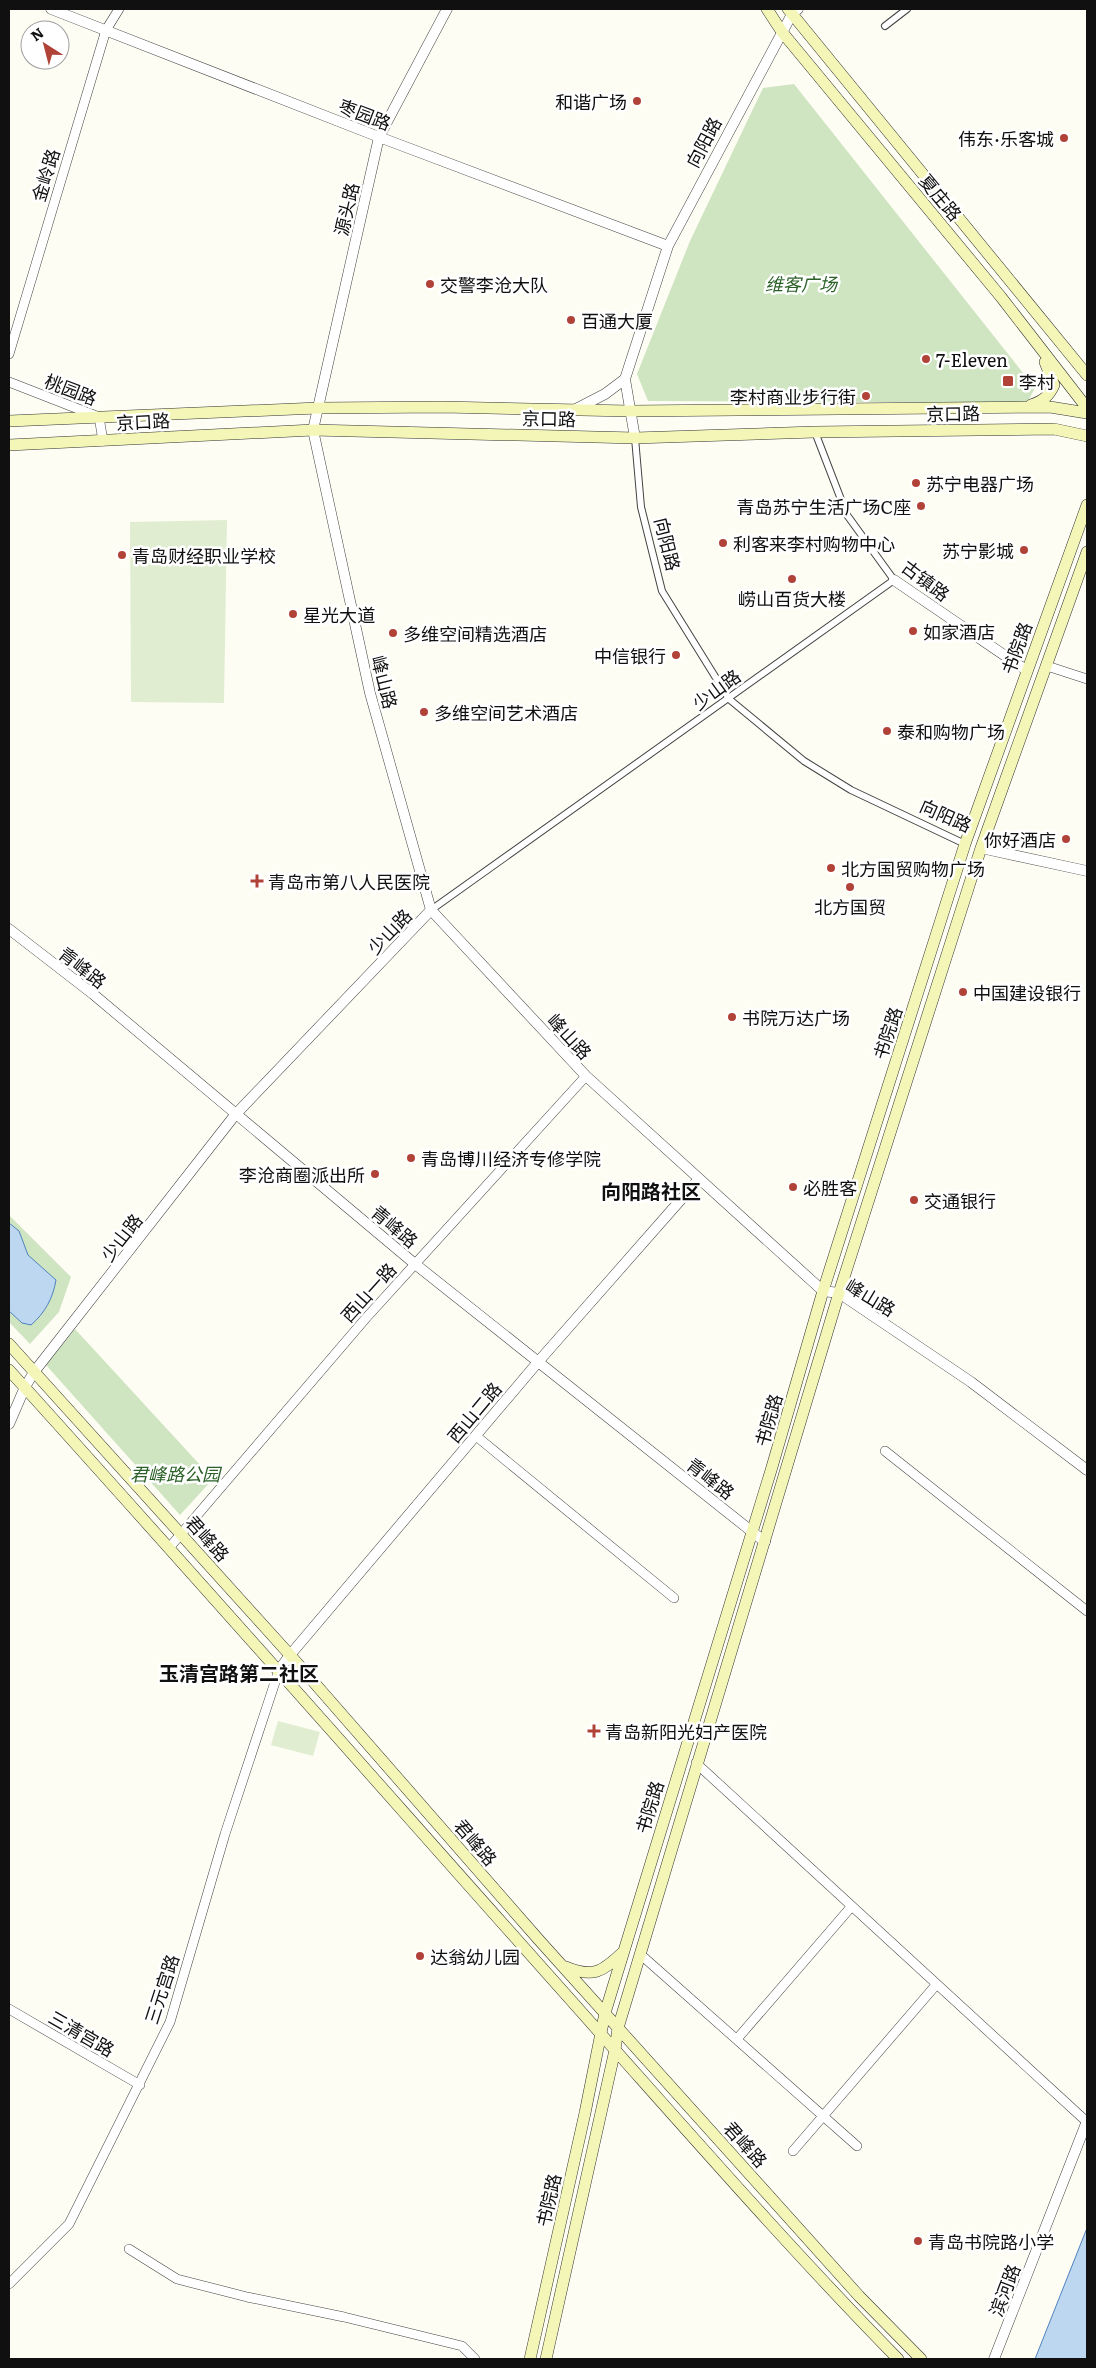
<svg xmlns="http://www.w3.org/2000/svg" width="1096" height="2368" viewBox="0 0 1096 2368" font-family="Literata,'Noto Sans SC',serif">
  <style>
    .green { fill: #cfe5c1 }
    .pitch { fill: #e0edd1 }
    .water { fill: #bed7f0; stroke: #4e82be }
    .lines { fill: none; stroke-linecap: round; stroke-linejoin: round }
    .pedestrian-casing { stroke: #434343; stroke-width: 8 }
    .minor-casing { stroke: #434343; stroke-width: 10 }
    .tertiary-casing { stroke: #434343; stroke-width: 11 }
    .secondary-casing { stroke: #323232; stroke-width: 12 }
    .pedestrian { stroke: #fff; stroke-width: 6 }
    .minor { stroke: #fff; stroke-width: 9 }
    .tertiary { stroke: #fff; stroke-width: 10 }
    .secondary { stroke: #f4f6b7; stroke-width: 11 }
    .poi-dot { fill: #b04238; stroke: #fff; stroke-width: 2 }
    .labels { text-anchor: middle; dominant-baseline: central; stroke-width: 5; stroke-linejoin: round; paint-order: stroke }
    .poi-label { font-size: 18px; fill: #101010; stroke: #fff; text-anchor: start }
    .street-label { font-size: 18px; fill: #101010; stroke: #fff }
    .park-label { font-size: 18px; font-style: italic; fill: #2b6127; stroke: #fff }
    .quarter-label { font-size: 20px; font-weight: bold; fill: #101010; stroke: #fff }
  </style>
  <rect width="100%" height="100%" fill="#fefdf4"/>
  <!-- green -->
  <path class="green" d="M794 84 1035 388 1027 403 648 401 637 374 690 241 763 88Z
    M9 1215 71 1277 59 1312 30 1344 9 1322Z
    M75 1329 213 1479 180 1515 46 1365Z"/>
  <!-- pitch -->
  <path class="pitch" d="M227 520 224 703 131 702 130 522Z
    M278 1721 320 1732 313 1756 271 1745Z"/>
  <!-- water -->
  <path class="water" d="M9 1223 19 1231 28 1255 56 1280C53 1298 45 1313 31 1325L22 1323 9 1311Z
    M1087 2228V2359H1035Z"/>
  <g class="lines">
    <!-- pedestrian casing -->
    <g class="pedestrian-casing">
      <path id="pedestrian" d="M885 26 907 9
        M635 438 641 507 662 591 729 699 804 761 851 790 965 844
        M431 910 894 580 847 515 815 432"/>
    </g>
    <!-- minor casing -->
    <g class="minor-casing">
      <path id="minor" d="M9 354 106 30 119 9
        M9 382 99 417 103 441
        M1047 666 1087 679
        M476 1436 674 1598
        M885 1451 1087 1611
        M169 1548 366 1318 586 1076
        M696 1763 1087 2122
        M640 1954 857 2146
        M9 2009 140 2085
        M737 2039 851 1907
        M793 2151 936 1985
        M129 2249 177 2279 247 2297 344 2317 462 2346 475 2359
        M9 2284 69 2224 170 2022 225 1834 279 1670"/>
    </g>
    <!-- tertiary casing -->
    <g class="tertiary-casing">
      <path id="tertiary" d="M51 9 379 137 668 246
        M447 9 379 137 313 430 370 693 431 910 586 1076 823 1291 839 1293 971 1382 1087 1470
        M574 410 605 394 625 379
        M635 438 625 379 668 246 792 14 798 9
        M894 580 1026 670
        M981 848 1087 871
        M9 929 93 994 415 1264 765 1542
        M9 1424 25 1387 34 1372 235 1115 431 910
        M279 1670 290 1655 538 1362 699 1179
        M994 2359 1087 2121"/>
    </g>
    <!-- secondary casing -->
    <g class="secondary-casing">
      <path id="secondary" d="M767 9 782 32 1001 297 1087 408
        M788 9 1087 375
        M1031 405C1043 401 1049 396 1054 385L1045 362
        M9 421 318 408 443 407 630 411 1050 407 1087 413
        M9 445 313 430 635 438 815 432 1054 429 1087 436
        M9 1344 290 1655 539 1940 859 2296 921 2359
        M9 1370C208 1590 403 1812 600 2033 698 2143 795 2254 898 2359
        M566 1967C593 1978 602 1972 622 1953
        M530 2359 585 2113 605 2013 772 1467 823 1291 965 844 1087 505
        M546 2359 615 2050 618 2028 839 1293 981 848 1087 552"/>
    </g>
    <!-- pedestrian -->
    <use href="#pedestrian" class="pedestrian"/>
    <!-- minor -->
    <use href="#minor" class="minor"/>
    <!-- tertiary -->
    <use href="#tertiary" class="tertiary"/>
    <!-- secondary -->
    <use href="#secondary" class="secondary"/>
  </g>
  <!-- markers -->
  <g class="poi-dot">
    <circle cx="637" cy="101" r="5"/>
    <circle cx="1064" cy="138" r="5"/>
    <circle cx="430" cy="284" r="5"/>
    <circle cx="571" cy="320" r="5"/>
    <circle cx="926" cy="359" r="5"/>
    <rect x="1002" y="375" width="12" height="12" rx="2.5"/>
    <circle cx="866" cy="396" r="5"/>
    <circle cx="916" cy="483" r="5"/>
    <circle cx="921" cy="506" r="5"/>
    <circle cx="723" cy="543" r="5"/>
    <circle cx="1024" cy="550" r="5"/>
    <circle cx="122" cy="555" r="5"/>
    <circle cx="792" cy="579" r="5"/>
    <circle cx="293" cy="614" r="5"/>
    <circle cx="913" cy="631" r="5"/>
    <circle cx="393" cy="633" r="5"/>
    <circle cx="676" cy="655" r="5"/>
    <circle cx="424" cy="712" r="5"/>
    <circle cx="887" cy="731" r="5"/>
    <circle cx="1066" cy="839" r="5"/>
    <circle cx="831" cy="868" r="5"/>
    <path d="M254.5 873.5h5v5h5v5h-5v5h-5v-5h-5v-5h5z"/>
    <circle cx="850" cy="887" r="5"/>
    <circle cx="963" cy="992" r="5"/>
    <circle cx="732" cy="1017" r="5"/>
    <circle cx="411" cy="1158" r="5"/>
    <circle cx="375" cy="1174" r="5"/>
    <circle cx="793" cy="1187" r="5"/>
    <circle cx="914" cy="1200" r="5"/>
    <path d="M591.5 1723.5h5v5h5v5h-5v5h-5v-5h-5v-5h5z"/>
    <circle cx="420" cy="1956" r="5"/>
    <circle cx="918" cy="2241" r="5"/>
  </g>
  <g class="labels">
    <!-- poi labels -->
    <g class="poi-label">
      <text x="627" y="101" text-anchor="end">和谐广场</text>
      <text x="1054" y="138" text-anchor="end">伟东·乐客城</text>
      <text x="440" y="284">交警李沧大队</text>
      <text x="581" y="320">百通大厦</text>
      <text x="936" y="359">7-Eleven</text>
      <text x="1019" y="381">李村</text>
      <text x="856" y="396" text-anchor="end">李村商业步行街</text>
      <text x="926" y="483">苏宁电器广场</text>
      <text x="911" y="506" text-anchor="end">青岛苏宁生活广场C座</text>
      <text x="733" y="543">利客来李村购物中心</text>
      <text x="1014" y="550" text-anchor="end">苏宁影城</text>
      <text x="132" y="555">青岛财经职业学校</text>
      <text x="792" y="598" text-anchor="middle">崂山百货大楼</text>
      <text x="303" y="614">星光大道</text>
      <text x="923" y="631">如家酒店</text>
      <text x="403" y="633">多维空间精选酒店</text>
      <text x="666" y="655" text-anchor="end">中信银行</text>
      <text x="434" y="712">多维空间艺术酒店</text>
      <text x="897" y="731">泰和购物广场</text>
      <text x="1056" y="839" text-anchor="end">你好酒店</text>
      <text x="841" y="868">北方国贸购物广场</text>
      <text x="268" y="881">青岛市第八人民医院</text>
      <text x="850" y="906" text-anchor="middle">北方国贸</text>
      <text x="973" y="992">中国建设银行</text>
      <text x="742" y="1017">书院万达广场</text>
      <text x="421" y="1158">青岛博川经济专修学院</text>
      <text x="365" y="1174" text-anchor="end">李沧商圈派出所</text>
      <text x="803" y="1187">必胜客</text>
      <text x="924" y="1200">交通银行</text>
      <text x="605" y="1731">青岛新阳光妇产医院</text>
      <text x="430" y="1956">达翁幼儿园</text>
      <text x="928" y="2241">青岛书院路小学</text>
    </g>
    <!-- street labels -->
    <g class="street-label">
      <text transform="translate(365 114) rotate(21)">枣园路</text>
      <text transform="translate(703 142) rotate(-62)">向阳路</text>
      <text transform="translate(45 175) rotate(-73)">金岭路</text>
      <text transform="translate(941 197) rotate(50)">夏庄路</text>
      <text transform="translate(346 209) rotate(-77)">源头路</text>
      <text transform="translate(71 389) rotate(21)">桃园路</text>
      <text transform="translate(953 413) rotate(-1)">京口路</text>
      <text transform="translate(549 418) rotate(1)">京口路</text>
      <text transform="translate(143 421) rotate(-3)">京口路</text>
      <text transform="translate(668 544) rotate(76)">向阳路</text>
      <text transform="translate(926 580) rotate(37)">古镇路</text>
      <text transform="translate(1016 648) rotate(-70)">书院路</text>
      <text transform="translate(385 682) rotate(76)">峰山路</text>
      <text transform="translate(716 689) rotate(-36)">少山路</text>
      <text transform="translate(946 815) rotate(24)">向阳路</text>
      <text transform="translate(389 931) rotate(-46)">少山路</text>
      <text transform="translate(83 967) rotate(38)">青峰路</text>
      <text transform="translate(887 1033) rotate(-72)">书院路</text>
      <text transform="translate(570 1036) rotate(47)">峰山路</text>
      <text transform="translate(395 1226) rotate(40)">青峰路</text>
      <text transform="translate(121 1237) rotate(-52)">少山路</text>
      <text transform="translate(368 1292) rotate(-48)">西山一路</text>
      <text transform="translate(871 1297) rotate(31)">峰山路</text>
      <text transform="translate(474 1412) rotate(-50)">西山二路</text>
      <text transform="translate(768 1420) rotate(-74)">书院路</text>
      <text transform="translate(711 1478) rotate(38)">青峰路</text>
      <text transform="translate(208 1538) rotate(48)">君峰路</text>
      <text transform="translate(649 1807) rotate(-73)">书院路</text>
      <text transform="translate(476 1842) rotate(49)">君峰路</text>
      <text transform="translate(161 1989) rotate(-72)">三元宫路</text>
      <text transform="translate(82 2033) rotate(30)">三清宫路</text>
      <text transform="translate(746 2144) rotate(48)">君峰路</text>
      <text transform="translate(548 2200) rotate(-77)">书院路</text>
      <text transform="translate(1004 2290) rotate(-69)">滨河路</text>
    </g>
    <!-- park labels -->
    <g class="park-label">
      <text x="801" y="283">维客广场</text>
      <text x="175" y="1473">君峰路公园</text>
    </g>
    <!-- quarter labels -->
    <g class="quarter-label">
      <text x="651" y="1190">向阳路社区</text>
      <text x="239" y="1672">玉清宫路第二社区</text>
    </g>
  </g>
  <!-- border -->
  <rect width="1096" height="2368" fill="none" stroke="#101010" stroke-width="20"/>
  <!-- north arrow -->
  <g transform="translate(45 45) rotate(324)"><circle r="24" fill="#ffffff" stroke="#9f9f9f"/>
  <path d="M0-4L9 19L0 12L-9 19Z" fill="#b04238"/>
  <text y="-8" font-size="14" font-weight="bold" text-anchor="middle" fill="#101010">N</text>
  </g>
</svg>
